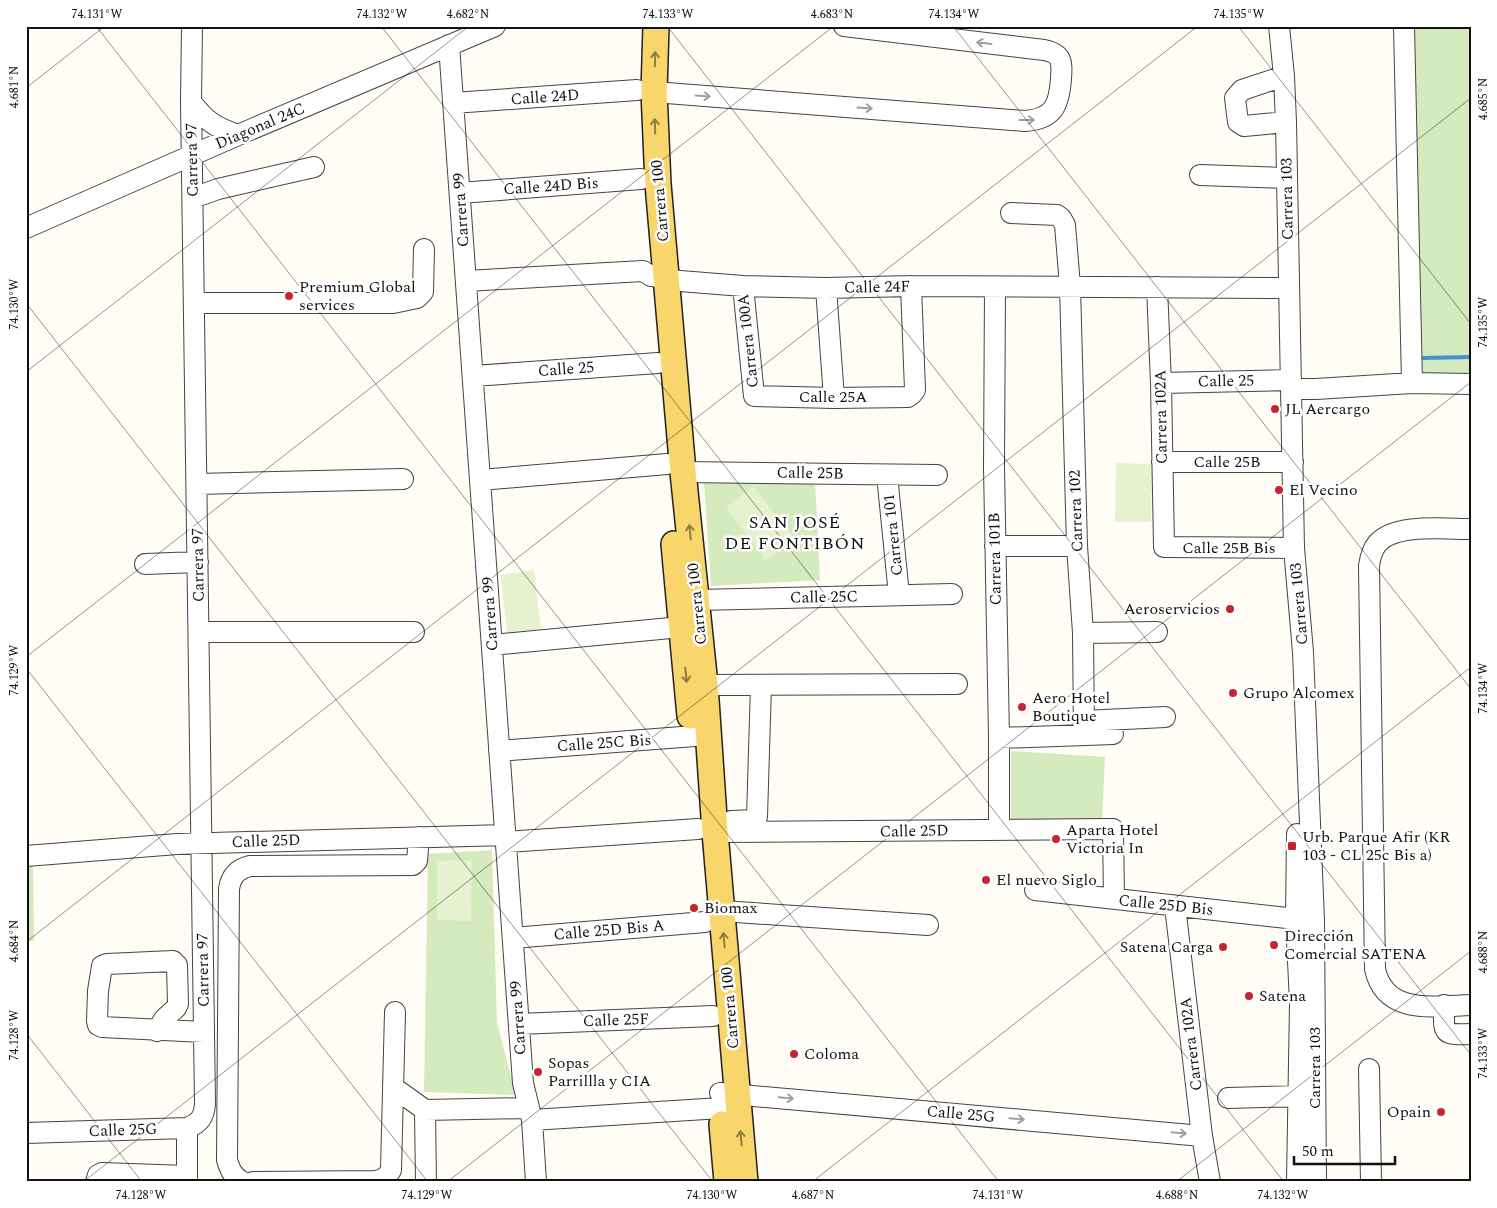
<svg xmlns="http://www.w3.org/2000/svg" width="1497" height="1208" viewBox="0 0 1497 1208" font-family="Spectral,serif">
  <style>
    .green { fill: #d5ebbd }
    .pitch { fill: #e6f2cf }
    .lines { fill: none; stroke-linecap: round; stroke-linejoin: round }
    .stream { stroke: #3f96cf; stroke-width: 4 }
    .minor-casing { stroke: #444; stroke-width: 22 }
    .major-casing { stroke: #222; stroke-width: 28 }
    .minor { stroke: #fff; stroke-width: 20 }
    .major { stroke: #f9d66b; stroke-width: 25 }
    .oneway { stroke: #a0a0a0 }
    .oneway2 { stroke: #917d42 }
    .ticks { fill: none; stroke: #111; stroke-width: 1; stroke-opacity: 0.45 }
    .poi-dot { fill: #c4262e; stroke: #fff; stroke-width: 2 }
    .labels { text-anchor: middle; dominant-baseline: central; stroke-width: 5; stroke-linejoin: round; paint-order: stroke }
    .street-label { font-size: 16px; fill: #111; stroke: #fff }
    .poi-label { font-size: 16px; fill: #111; stroke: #fff; text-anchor: start }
    .neighbourhood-label { font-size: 18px; letter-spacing: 1px; fill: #111; stroke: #fff }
    .neatline { fill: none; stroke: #111; stroke-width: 2 }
    .ticks-label { font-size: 12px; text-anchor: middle; fill: #111 }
  </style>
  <rect width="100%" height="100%" fill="#fffdf5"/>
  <!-- green -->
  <path class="green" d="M1409 26H1471V381L1416 382Z
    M815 478 820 580 711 586 704 483Z
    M1011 751 1105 757 1102 822 1011 820Z
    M492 850 497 1023 516 1095 424 1092 428 854Z
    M26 864H33L34 941H26Z"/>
  <!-- pitch -->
  <path class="pitch" d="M1116 463 1152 464 1151 522H1115Z
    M753 486 794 538 766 560 726 507Z
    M534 570 541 629 507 633 500 575Z
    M472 860 471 921 437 920V861Z"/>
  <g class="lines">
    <!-- stream -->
    <path class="stream" d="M1423 358 1471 357"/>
    <!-- minor casing -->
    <g class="minor-casing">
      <path id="minor" d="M1279 26 1284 76 1286 122 1294 548 1303 652 1314 921 1316 1182
        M1404 26 1412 383
        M449 45 523 1083 532 1120 536 1182
        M1284 76 1242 90 1235 98 1238 122 1244 126 1286 122
        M654 92 1025 121C1054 119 1059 105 1061 79 1062 62 1063 54 1044 50L844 26
        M191 102C207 122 215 127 238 135
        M453 103 637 90
        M1200 175 1287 178
        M460 193 641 179
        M193 198 218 189 314 167
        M1011 213 1057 215 1061 218 1065 225 1070 286 1077 546 1083 633 1084 735
        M26 228 238 135 495 26
        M466 281 643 271 651 276 680 281 743 286 826 288 911 286 1289 288
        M743 286 754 396 834 398 908 397 912 394 915 390 911 286
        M995 287 994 467 999 738V830
        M1157 287 1161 383 1164 547 1294 548
        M826 288 834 398
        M194 303H393L417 298 423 292 424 249
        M473 376 658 363
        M1161 383 1291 380
        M1291 389H1316L1412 383 1471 384
        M1162 462H1293
        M683 472 937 475
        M887 475 899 595
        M480 480 667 464
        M197 484 403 479
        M1471 529C1445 529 1394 523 1377 544 1372 550 1370 559 1369 566L1375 969C1385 1016 1435 1006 1471 1005
        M995 546H1077
        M145 564 198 562
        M697 600 952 594
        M199 632H414
        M1083 633 1157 632
        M492 645 681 627
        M705 685 957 684
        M1084 721 1165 717
        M999 738 1113 734
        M499 751 708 735
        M731 821 754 820 757 817 761 685
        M715 832 1113 829 1114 899
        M506 842 698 829
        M26 856 177 844 505 835
        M1035 890 1296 919
        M1175 906 1202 1136 1210 1182
        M722 911 928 925
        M513 938 705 922
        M1444 1005C1444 1034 1441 1035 1471 1034
        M519 1024 713 1016
        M157 1031 164 1019 176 1008 178 1004 177 965 173 961 107 964 102 966 98 991 97 1021 98 1025 102 1027 204 1032
        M1369 1069 1371 1182
        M393 1087 425 1110
        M720 1093 1202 1136
        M1228 1098 1298 1096
        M425 1110 529 1108
        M425 1110 426 1182
        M532 1120 721 1108
        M26 1133 187 1128C200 1123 204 1117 205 1104L191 102 192 26
        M96 1182 98 1175 102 1173 187 1176
        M187 1182V1128
        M243 1182C233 1177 230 1170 227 1160L229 889C231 875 238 869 250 866L413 865 417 861 419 837
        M253 1182 376 1181C384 1179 387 1177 391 1170L395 1012
        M1297 1182 1300 1003 1296 919 1297 834"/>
    </g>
    <!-- major casing -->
    <g class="major-casing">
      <path id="major" d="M656 26 654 92 658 184 683 472 705 685 715 832 745 1182
        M674 544 690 716
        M722 1124 727 1182"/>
    </g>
    <!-- minor -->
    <use href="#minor" class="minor"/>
    <!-- major -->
    <use href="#major" class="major"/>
  </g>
  <!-- one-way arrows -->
  <defs><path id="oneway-shaft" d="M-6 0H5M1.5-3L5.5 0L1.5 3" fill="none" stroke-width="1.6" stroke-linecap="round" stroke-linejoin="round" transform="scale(1.25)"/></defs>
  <g class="oneway">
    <use href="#oneway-shaft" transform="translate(984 43) rotate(-173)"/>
    <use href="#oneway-shaft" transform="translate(703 96) rotate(4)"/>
    <use href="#oneway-shaft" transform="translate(865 108) rotate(4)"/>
    <use href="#oneway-shaft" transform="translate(1027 120)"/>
    <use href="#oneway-shaft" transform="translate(786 1098) rotate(5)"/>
    <use href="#oneway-shaft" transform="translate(1017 1119) rotate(5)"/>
    <use href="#oneway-shaft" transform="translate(1179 1133) rotate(5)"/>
  </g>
  <g class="oneway2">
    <use href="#oneway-shaft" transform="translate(655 59) rotate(-89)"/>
    <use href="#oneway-shaft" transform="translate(655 126) rotate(-91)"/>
    <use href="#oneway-shaft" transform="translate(690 532) rotate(-96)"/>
    <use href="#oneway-shaft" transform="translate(686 675) rotate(84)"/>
    <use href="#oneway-shaft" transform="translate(724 940) rotate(-95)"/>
    <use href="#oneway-shaft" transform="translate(741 1138) rotate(-95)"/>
  </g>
  <!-- ticks -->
  <path class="ticks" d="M96 26 999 1182M381 26 1284 1182M667 26 1471 1055M953 26 1471 689M1238 26 1471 324M26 88 105 26M26 303 713 1182M26 372 469 26M26 657 834 26M26 668 428 1182M26 942 1198 26M26 1033 142 1182M83 1182 1471 98M447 1182 1471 382M812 1182 1471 667M1176 1182 1471 951"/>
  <!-- markers -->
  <g class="poi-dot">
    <circle cx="289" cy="296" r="5"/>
    <circle cx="1275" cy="409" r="5"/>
    <circle cx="1279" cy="490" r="5"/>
    <circle cx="1230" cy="609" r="5"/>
    <circle cx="1233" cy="693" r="5"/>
    <circle cx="1022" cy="707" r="5"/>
    <circle cx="1056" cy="839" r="5"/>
    <rect x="1287" y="841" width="10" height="10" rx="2.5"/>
    <circle cx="986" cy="880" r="5"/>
    <circle cx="694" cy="908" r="5"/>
    <circle cx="1274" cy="945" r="5"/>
    <circle cx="1223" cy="947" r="5"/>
    <circle cx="1249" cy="996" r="5"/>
    <circle cx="794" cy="1054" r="5"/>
    <circle cx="538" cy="1072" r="5"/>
    <circle cx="1441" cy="1112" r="5"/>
  </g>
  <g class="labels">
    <!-- street labels -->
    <g class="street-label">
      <text transform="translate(545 97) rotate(-4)">Calle 24D</text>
      <text transform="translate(260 126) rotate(-23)">Diagonal 24C</text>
      <text transform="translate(192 160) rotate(-91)">Carrera 97</text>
      <text transform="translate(551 186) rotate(-4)">Calle 24D Bis</text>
      <text transform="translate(1287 199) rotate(-91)">Carrera 103</text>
      <text transform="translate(660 201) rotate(-95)">Carrera 100</text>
      <text transform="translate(461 210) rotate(-94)">Carrera 99</text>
      <text transform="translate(877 287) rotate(-1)">Calle 24F</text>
      <text transform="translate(748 341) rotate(-96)">Carrera 100A</text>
      <text transform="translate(566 369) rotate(-4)">Calle 25</text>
      <text transform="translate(1226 381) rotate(-1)">Calle 25</text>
      <text x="833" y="397">Calle 25A</text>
      <text transform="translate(1161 417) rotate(-91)">Carrera 102A</text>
      <text x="1227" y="462">Calle 25B</text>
      <text transform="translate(810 473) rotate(1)">Calle 25B</text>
      <text transform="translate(1076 511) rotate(-92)">Carrera 102</text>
      <text transform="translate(893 535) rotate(-96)">Carrera 101</text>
      <text x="1229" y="548">Calle 25B Bis</text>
      <text transform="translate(995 559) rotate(-91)">Carrera 101B</text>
      <text transform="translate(198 565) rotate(-91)">Carrera 97</text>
      <text transform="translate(824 597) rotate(-1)">Calle 25C</text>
      <text transform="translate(697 604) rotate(-96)">Carrera 100</text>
      <text transform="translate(1299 604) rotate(-95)">Carrera 103</text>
      <text transform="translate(490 614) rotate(-94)">Carrera 99</text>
      <text transform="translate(604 743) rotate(-4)">Calle 25C Bis</text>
      <text transform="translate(914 831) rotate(-1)">Calle 25D</text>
      <text transform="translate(266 841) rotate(-2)">Calle 25D</text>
      <text transform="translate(1166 905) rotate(6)">Calle 25D Bis</text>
      <text transform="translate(609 930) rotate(-5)">Calle 25D Bis A</text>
      <text transform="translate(203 970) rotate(-91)">Carrera 97</text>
      <text transform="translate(730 1008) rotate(-95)">Carrera 100</text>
      <text transform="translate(518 1018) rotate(-94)">Carrera 99</text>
      <text transform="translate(616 1020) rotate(-2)">Calle 25F</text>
      <text transform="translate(1191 1044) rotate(-97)">Carrera 102A</text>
      <text transform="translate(1315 1068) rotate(-90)">Carrera 103</text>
      <text transform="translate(961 1114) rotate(5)">Calle 25G</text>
      <text transform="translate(123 1130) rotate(-2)">Calle 25G</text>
    </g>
    <!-- poi labels -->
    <g class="poi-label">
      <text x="299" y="287">Premium Global<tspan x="299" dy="18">services</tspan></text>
      <text x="1285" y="409">JL Aercargo</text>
      <text x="1289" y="490">El Vecino</text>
      <text x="1220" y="609" text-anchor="end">Aeroservicios</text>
      <text x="1243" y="693">Grupo Alcomex</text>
      <text x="1032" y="698">Aero Hotel<tspan x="1032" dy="18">Boutique</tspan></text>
      <text x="1066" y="830">Aparta Hotel<tspan x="1066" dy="18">Victoria In</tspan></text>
      <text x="1302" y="837">Urb. Parque Afir (KR<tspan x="1302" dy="18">103 - CL 25c Bis a)</tspan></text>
      <text x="996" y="880">El nuevo Siglo</text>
      <text x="704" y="908">Biomax</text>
      <text x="1284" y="936">Dirección<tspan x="1284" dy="18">Comercial SATENA</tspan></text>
      <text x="1213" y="947" text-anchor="end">Satena Carga</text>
      <text x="1259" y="996">Satena</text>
      <text x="804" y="1054">Coloma</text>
      <text x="548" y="1063">Sopas<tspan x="548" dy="18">Parrillla y CIA</tspan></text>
      <text x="1431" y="1112" text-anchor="end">Opain</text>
    </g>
    <!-- neighbourhood labels -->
    <g class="neighbourhood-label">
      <text x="795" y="522">SAN JOSÉ<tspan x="795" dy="21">DE FONTIBÓN</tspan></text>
    </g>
  </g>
  <!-- border -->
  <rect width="1497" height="1208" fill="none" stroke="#ffffff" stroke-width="55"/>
  <!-- scale -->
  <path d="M1294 1156v8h101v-8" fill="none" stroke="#111111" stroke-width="2.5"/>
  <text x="1302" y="1156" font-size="15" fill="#111111" stroke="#ffffff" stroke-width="4" paint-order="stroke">50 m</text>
  <rect x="28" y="28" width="1442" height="1152" class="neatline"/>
  <g class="ticks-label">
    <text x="97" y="18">74.131°W</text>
    <text x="382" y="18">74.132°W</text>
    <text x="468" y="18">4.682°N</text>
    <text x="668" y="18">74.133°W</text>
    <text x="832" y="18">4.683°N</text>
    <text x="954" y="18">74.134°W</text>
    <text x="1239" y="18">74.135°W</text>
    <text transform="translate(14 87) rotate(-90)" y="4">4.681°N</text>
    <text transform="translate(1483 99) rotate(-90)" y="4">4.685°N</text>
    <text transform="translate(14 304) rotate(-90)" y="4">74.130°W</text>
    <text transform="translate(1483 322) rotate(-90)" y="4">74.135°W</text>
    <text transform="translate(14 670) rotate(-90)" y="4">74.129°W</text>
    <text transform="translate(1483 688) rotate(-90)" y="4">74.134°W</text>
    <text transform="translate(14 941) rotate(-90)" y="4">4.684°N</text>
    <text transform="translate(1483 952) rotate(-90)" y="4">4.688°N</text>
    <text transform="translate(14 1035) rotate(-90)" y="4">74.128°W</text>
    <text transform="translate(1483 1053) rotate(-90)" y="4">74.133°W</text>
    <text x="141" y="1199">74.128°W</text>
    <text x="427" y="1199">74.129°W</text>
    <text x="712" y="1199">74.130°W</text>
    <text x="813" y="1199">4.687°N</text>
    <text x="998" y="1199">74.131°W</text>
    <text x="1177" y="1199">4.688°N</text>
    <text x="1283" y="1199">74.132°W</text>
  </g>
</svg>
